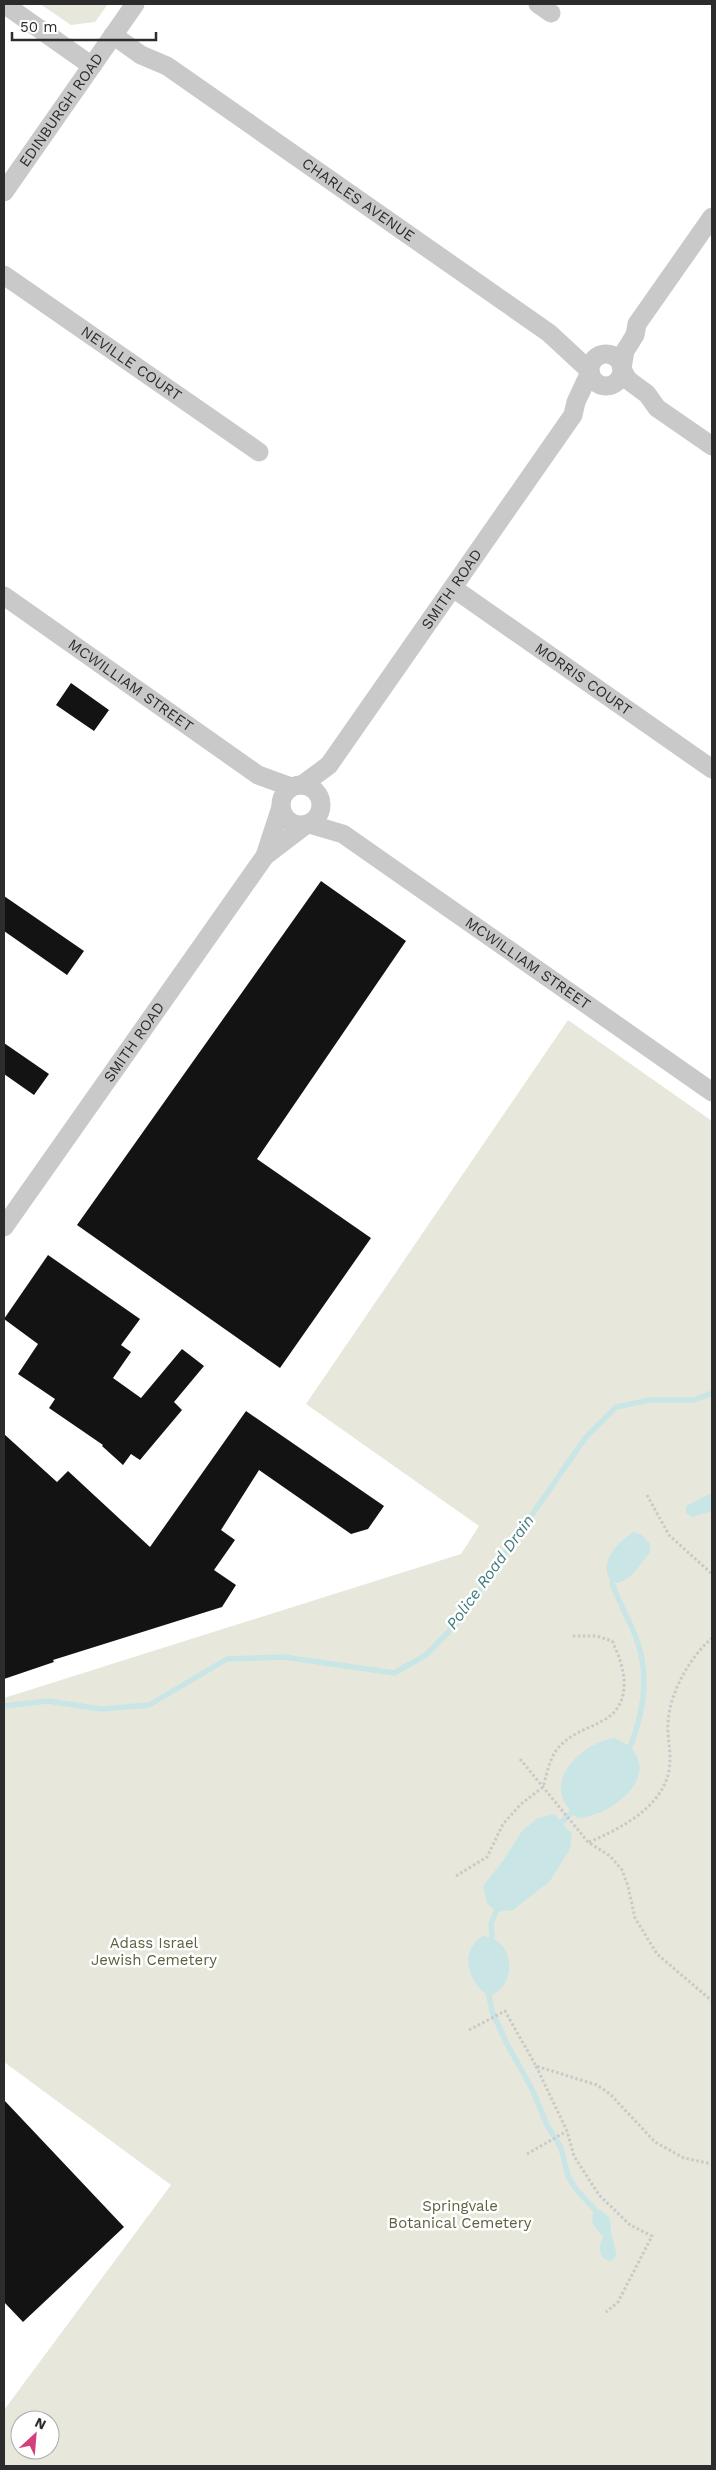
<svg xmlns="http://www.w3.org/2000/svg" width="716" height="2470" viewBox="0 0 716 2470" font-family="'Work Sans',sans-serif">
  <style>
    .green { fill: #e7e8db; fill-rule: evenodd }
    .water { fill: #c9e5e6 }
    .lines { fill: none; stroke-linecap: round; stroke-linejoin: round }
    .stream { stroke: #c9e5e6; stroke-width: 5.5 }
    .building { fill: #131313 }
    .path { stroke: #c9c9c9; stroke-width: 3; stroke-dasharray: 2.5 2.5; stroke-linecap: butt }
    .street { stroke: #c9c9c9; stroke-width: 19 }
    .labels { text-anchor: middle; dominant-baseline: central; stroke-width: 5; stroke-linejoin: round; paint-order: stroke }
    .street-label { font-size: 15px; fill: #2c2c2c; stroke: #fff }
    .park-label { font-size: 15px; fill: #5c623f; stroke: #fff }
    .water-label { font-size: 16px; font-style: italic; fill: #417c7e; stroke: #fff }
  </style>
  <rect width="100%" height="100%" fill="#fff"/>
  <!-- green -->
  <path class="green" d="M40 4H108L95 22 71 25Z
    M568 1020 712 1121V2466H4V2410L171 2185 4 2062V1698L461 1554 479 1526 306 1404ZM20 2420H50V2450H20Z"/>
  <!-- water -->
  <path class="water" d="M712 1493V1511L692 1517 686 1513V1506Z
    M634 1532 642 1535 650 1544V1552C640 1564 629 1585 612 1583 597 1563 617 1542 634 1532Z
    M615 1738C672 1764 618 1816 577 1818 573 1814 568 1809 565 1803 548 1773 588 1741 615 1738Z
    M554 1814 572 1834 570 1849 550 1881 513 1910 496 1912 487 1903 483 1886 503 1861 522 1831 538 1818Z
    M483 1936C516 1939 518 1986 489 1996 467 1983 459 1950 483 1936Z
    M595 2210H600C616 2220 608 2224 612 2237 614 2244 616 2248 616 2256L611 2262 603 2258 599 2248 603 2237C595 2227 588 2223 595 2210Z"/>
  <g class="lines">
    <!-- stream -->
    <path class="stream" d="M612 1583C618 1601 628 1617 635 1635 650 1672 644 1712 630 1747
      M4 1706 48 1701 101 1709 149 1705 227 1659 284 1657 394 1673 426 1655 456 1624 586 1437 616 1407 650 1400H694L712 1393
      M562 1822 572 1812
      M492 1936 491 1924 496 1912
      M489 1996 492 2011 506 2042 532 2089 547 2125 561 2148 568 2176 576 2189 595 2210"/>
  </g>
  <!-- building -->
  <path class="building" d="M71 683 109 710 94 731 56 705Z
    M321 881 406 941 257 1159 371 1238 280 1368 77 1225Z
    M4 896 84 951 67 975 4 931Z
    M4 1043 49 1074 34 1095 4 1074Z
    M48 1255 140 1319 121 1345 131 1352 113 1378 141 1398 182 1349 204 1366 174 1402 182 1410 140 1460 131 1454 123 1465 102 1446 103 1445 49 1408 55 1399 18 1374 38 1344 4 1319Z
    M246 1411 384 1506 368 1529 351 1534 259 1470 221 1530 235 1540 214 1570 236 1585 222 1607 53 1660 54 1662 4 1679V1434L57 1482 68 1471 150 1547Z
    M4 2100 124 2227 23 2322 4 2302Z"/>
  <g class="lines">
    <!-- path -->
    <path class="path" d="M647 1495 669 1535 712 1574
      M520 1759 588 1842 610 1856 622 1870 628 1886 635 1918 657 1954 712 2001
      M589 1842C618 1830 659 1809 668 1775 673 1757 667 1740 668 1722 670 1692 690 1657 712 1638
      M456 1876 487 1857 503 1824 521 1804 543 1787C547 1774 549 1759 558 1748 571 1733 588 1729 604 1720 634 1703 625 1666 612 1641L597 1636H571
      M469 2030 505 2011 536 2066 597 2085 610 2094 655 2142 684 2158 712 2164
      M536 2066 567 2131 574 2156 599 2195 630 2225 652 2236 618 2302 606 2312
      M527 2154 567 2131"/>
    <!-- street -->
    <g class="street">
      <path d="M4 4 92 66"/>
      <path d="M538 4 551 13"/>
      <path id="s1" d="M113 35 141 55 167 66 549 333 590 371"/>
      <path id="s2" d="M4 192 135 4"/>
      <path id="s3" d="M4 275 259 452"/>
      <circle cx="606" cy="370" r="16"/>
      <path d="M622 368 625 351 635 335 637 324 712 217"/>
      <path d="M622 369 628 380 647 394 657 408 712 446"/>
      <path id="s4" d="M453 588 712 769"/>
      <path id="s5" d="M4 596 258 775 291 787"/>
      <circle cx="301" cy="805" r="20"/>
      <path id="s6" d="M302 785 329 765 573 415 576 402 590 372"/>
      <path id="s7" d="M309 824 343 834 712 1092"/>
      <path d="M265 856 307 824"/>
      <path id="s8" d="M4 1227 265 856 281 807"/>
    </g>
  </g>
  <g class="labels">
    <!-- street labels -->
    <g class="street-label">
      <text stroke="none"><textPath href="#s2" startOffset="100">EDINBURGH ROAD</textPath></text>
      <text stroke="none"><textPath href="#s1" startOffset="296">CHARLES AVENUE</textPath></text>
      <text stroke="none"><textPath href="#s3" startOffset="155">NEVILLE COURT</textPath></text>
      <text stroke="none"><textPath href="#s6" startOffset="248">SMITH ROAD</textPath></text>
      <text stroke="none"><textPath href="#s4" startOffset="159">MORRIS COURT</textPath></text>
      <text stroke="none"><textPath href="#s5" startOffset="155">MCWILLIAM STREET</textPath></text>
      <text stroke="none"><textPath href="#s7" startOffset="261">MCWILLIAM STREET</textPath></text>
      <text stroke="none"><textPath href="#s8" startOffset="226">SMITH ROAD</textPath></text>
    </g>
    <!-- park labels -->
    <g class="park-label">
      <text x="154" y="1943">Adass Israel<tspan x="154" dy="17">Jewish Cemetery</tspan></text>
      <text x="460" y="2206">Springvale<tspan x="460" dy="17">Botanical Cemetery</tspan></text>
    </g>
    <!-- water labels -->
    <g class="water-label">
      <text transform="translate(490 1572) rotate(-54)">Police Road Drain</text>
    </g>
  </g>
  <!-- border -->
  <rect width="716" height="2470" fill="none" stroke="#2c2c2c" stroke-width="10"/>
  <!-- north arrow -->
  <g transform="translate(35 2435) rotate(26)"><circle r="24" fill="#ffffff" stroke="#ababab"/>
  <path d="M0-4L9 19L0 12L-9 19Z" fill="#d0417e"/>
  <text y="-8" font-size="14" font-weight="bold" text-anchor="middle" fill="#2c2c2c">N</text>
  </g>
  <!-- scale -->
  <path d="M12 32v8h144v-8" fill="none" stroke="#2c2c2c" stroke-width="2.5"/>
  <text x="20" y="32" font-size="15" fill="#2c2c2c" stroke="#ffffff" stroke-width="4" paint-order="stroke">50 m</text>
</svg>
